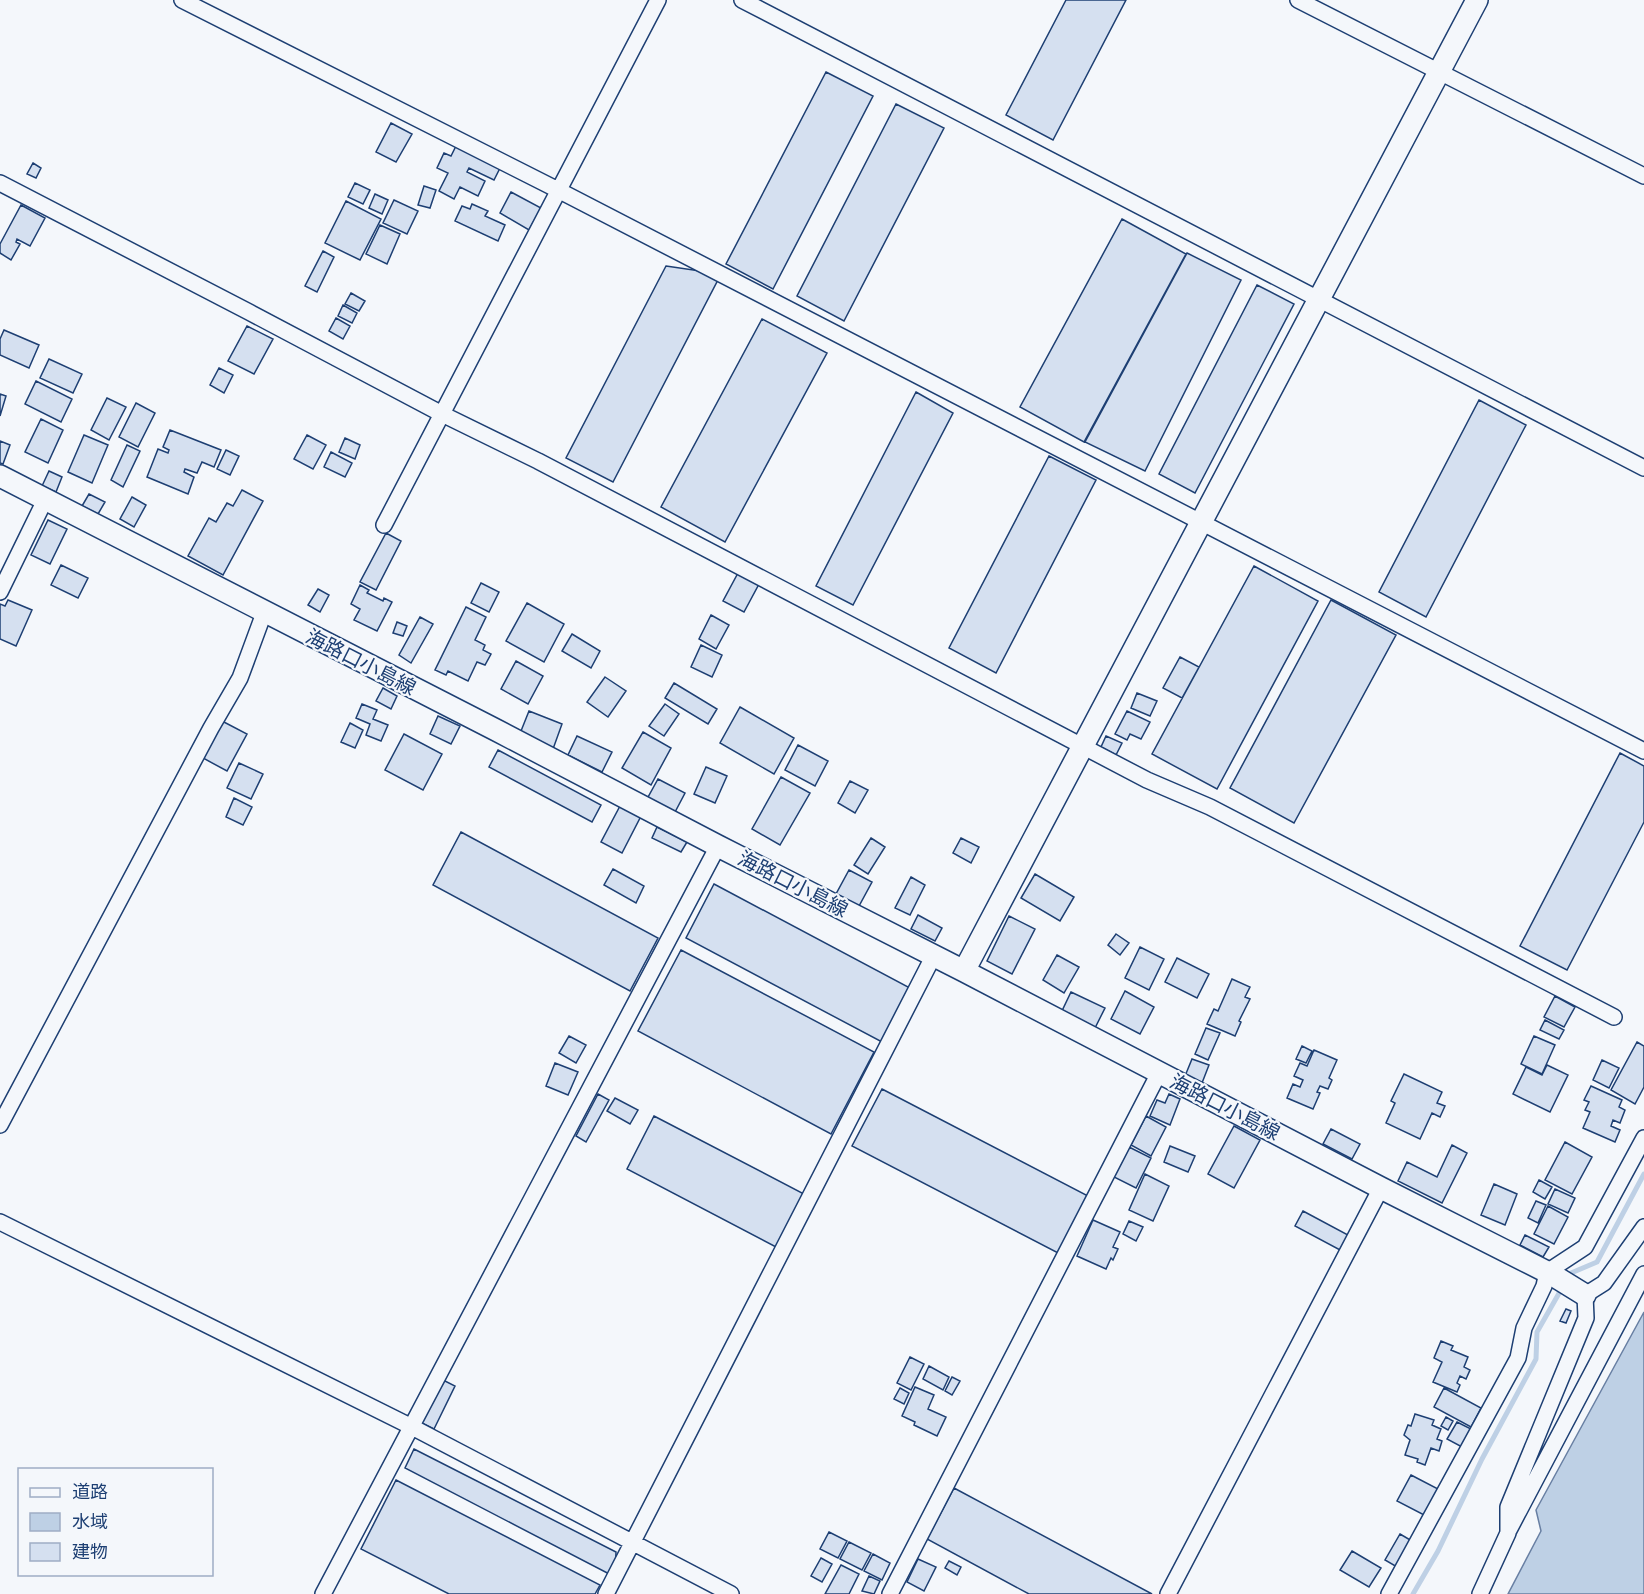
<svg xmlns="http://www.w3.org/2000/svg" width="1644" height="1594" viewBox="0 0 1644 1594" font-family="Cabin,'Noto Sans JP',sans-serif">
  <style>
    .water { fill: #bed0e5; stroke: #687fa3; stroke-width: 1.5 }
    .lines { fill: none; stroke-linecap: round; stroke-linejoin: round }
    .stream { stroke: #bed0e5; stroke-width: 5 }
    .building { fill: #d5e0f0; stroke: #1d3f73; stroke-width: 1.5 }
    .street-casing { stroke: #1d3f73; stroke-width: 18 }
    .secondary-casing { stroke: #1d3f73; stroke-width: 24 }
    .street { stroke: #f4f7fb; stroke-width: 15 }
    .secondary { stroke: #f4f7fb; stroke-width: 21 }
    .labels { text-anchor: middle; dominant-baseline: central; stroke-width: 4.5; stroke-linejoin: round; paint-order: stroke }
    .street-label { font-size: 20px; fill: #1d3f73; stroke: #f4f7fb }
  </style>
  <rect width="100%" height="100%" fill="#f4f7fb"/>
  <!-- water -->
  <path class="water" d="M1644 1312V1594H1508L1541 1531 1536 1510Z"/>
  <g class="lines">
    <!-- stream -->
    <path class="stream" d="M1567 1279 1571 1273 1597 1262 1644 1174
      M1413 1594 1438 1551 1482 1459 1536 1359 1537 1332 1562 1288"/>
  </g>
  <!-- building -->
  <path class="building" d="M1066 0H1126L1053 140 1006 115Z
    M826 72 873 96 773 289 726 264Z
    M896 104 944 128 844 321 797 296Z
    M391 123 412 134 396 162 376 152Z
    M457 144 501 166 494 180 469 168 467 172 485 181 478 196 460 187 454 199 439 191 448 173 437 168 444 153 451 156Z
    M33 163 41 168 36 178 27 174Z
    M355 183 370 190 363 204 348 197Z
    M424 186 436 190 430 208 418 205Z
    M511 192 541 208 529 230 500 213Z
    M375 194 388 200 382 214 369 208Z
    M394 200 418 211 407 234 383 223Z
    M346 201 381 219 360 260 325 243Z
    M472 204 488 211 485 216 505 225 498 241 455 221 462 206 470 209Z
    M21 205 45 218 30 246 17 239 16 242 20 244 11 260 0 253V244Z
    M1122 219 1186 254 1084 442 1020 407Z
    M380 225 400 234 387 264 366 254Z
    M323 251 334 257 317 292 305 286Z
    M1187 253 1241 280 1145 471 1085 442Z
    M666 266 721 274 613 482 566 458Z
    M1257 285 1294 304 1195 493 1159 474Z
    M351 293 365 301 359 311 345 304Z
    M343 305 357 313 352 323 338 316Z
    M336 318 350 326 343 339 329 331Z
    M762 319 827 353 725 542 661 507Z
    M247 326 273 339 254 374 228 361Z
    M4 330 39 345 29 368 0 355V339Z
    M49 359 82 374 73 393 40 378Z
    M219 368 233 375 224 393 210 385Z
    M36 381 72 399 61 422 25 404Z
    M916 392 953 413 853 605 816 586Z
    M0 394 6 396 0 416Z
    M107 398 126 407 109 440 91 430Z
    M1479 400 1526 425 1426 617 1379 592Z
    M136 403 155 413 138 447 119 437Z
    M41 419 63 430 48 463 25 452Z
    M170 430 221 450 214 467 202 462 197 473 185 469 184 472 194 477 188 494 147 477 158 449 168 453 169 450 163 447Z
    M84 435 108 445 92 483 68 472Z
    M307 435 326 445 313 469 294 459Z
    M345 438 360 445 355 459 339 452Z
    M0 441 10 445 3 464 0 463Z
    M127 445 140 451 123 487 111 480Z
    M226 450 239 456 230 475 217 469Z
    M331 452 352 463 345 477 324 467Z
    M1049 456 1096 480 996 673 949 648Z
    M49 471 62 477 56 492 42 486Z
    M242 490 263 501 223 575 188 556 209 518 216 522 227 503 233 506Z
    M89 494 105 502 98 514 82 506Z
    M132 497 146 505 134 527 120 519Z
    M48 520 67 529 50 564 31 555Z
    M386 533 401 541 376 590 360 582Z
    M61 565 88 578 78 598 51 585Z
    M1254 566 1318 601 1217 789 1152 754Z
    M738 573 759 584 744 612 723 601Z
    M481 583 499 592 489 612 471 603Z
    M360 585 369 590 367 593 383 601 384 598 392 602 377 631 354 620 360 609 351 604Z
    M318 589 329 595 320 612 308 605Z
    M8 600 32 610 16 646 0 639V604L5 606Z
    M1331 600 1396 635 1294 823 1230 788Z
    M527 603 564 624 544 662 506 641Z
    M466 607 486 617 475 640 485 645 483 650 491 654 485 665 477 662 468 681 448 671 446 675 435 670Z
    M711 615 729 625 716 649 699 639Z
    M420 617 433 624 411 663 399 655Z
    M397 622 407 626 403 636 393 633Z
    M572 634 600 651 591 668 562 651Z
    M701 645 722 655 712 677 691 667Z
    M1180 657 1199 667 1182 698 1163 688Z
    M516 661 543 676 528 704 501 689Z
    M605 677 626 691 608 717 587 702Z
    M674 683 717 709 708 724 665 698Z
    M383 688 397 696 391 709 376 701Z
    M1137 693 1157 701 1150 716 1131 708Z
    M362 704 377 710 373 719 388 725 381 741 366 735 370 724 356 718Z
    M665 704 679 714 664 736 649 726Z
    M740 707 794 738 774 774 720 743Z
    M529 711 562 724 553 749 519 736Z
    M1127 711 1150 722 1141 739 1130 734 1127 740 1115 734Z
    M438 716 460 726 451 744 430 734Z
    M222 721 247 734 227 771 203 758Z
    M350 723 363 730 355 748 341 742Z
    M643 732 671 748 651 785 622 768Z
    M404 734 442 754 423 790 385 770Z
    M577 736 612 752 602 772 568 755Z
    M1106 736 1122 743 1116 755 1101 747Z
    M798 745 828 761 815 786 785 770Z
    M498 750 601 805 592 822 489 767Z
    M1620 753 1644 766V822L1567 970 1520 946Z
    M239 763 263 774 251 799 227 788Z
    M706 767 727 776 715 803 694 794Z
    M781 777 810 793 780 845 752 829Z
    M658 779 685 793 674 814 647 799Z
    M850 781 868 790 855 813 838 803Z
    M234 798 252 807 243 825 226 817Z
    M620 806 641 816 622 853 601 842Z
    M657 827 687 842 681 852 652 838Z
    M461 832 658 938 630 991 433 885Z
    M871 838 885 847 868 874 854 865Z
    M961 838 979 847 971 863 953 853Z
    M613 869 644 886 636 903 604 885Z
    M849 870 872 882 859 906 836 894Z
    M1035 874 1074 897 1060 921 1021 898Z
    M911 877 925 885 910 915 895 908Z
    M714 884 910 988 882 1042 686 938Z
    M918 915 942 928 935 941 911 929Z
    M1009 916 1035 929 1012 974 987 961Z
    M1116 934 1129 943 1120 955 1108 945Z
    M1140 947 1164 959 1149 990 1125 978Z
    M681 950 874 1052 831 1134 638 1031Z
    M1057 955 1079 967 1064 993 1043 980Z
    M1177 958 1209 974 1197 998 1165 982Z
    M1232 979 1250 987 1245 997 1250 999 1239 1021 1241 1022 1235 1036 1207 1024 1214 1009 1218 1011Z
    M1125 991 1154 1007 1140 1034 1111 1019Z
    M1071 992 1105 1008 1094 1030 1061 1013Z
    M1555 996 1575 1007 1564 1027 1544 1017Z
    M1545 1020 1564 1030 1559 1039 1540 1030Z
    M1206 1028 1220 1033 1208 1060 1195 1054Z
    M569 1036 586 1045 576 1063 559 1053Z
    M1534 1036 1555 1045 1542 1074 1521 1064Z
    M1637 1042 1644 1046V1087L1635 1104 1611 1090Z
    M1302 1046 1312 1051 1306 1063 1296 1059Z
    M1314 1050 1337 1060 1329 1078 1332 1080 1328 1089 1320 1086 1317 1092 1320 1093 1313 1109 1287 1098 1293 1084 1300 1087 1303 1080 1294 1076 1300 1063 1307 1066Z
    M1192 1059 1209 1065 1202 1083 1185 1076Z
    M1602 1060 1619 1068 1609 1088 1593 1080Z
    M555 1063 578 1072 568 1095 546 1086Z
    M1547 1065 1568 1075 1550 1112 1513 1094 1526 1067 1542 1075Z
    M1404 1074 1442 1092 1437 1103 1445 1106 1440 1117 1432 1113 1420 1139 1386 1123 1395 1103 1391 1101Z
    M1591 1086 1622 1100 1619 1107 1625 1110 1620 1123 1613 1120 1611 1126 1620 1130 1615 1142 1583 1128 1590 1112 1585 1110 1589 1102 1584 1100Z
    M882 1089 1090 1197 1060 1254 852 1146Z
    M598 1094 609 1100 586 1142 576 1136Z
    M1169 1094 1180 1099 1170 1125 1150 1116 1157 1100 1165 1103Z
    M615 1098 638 1110 630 1124 607 1111Z
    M654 1116 804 1194 776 1247 627 1169Z
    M1146 1116 1166 1127 1151 1156 1131 1145Z
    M1234 1126 1260 1140 1234 1188 1208 1174Z
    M1331 1129 1360 1144 1352 1159 1323 1144Z
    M1565 1142 1592 1157 1572 1194 1545 1180Z
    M1452 1145 1467 1153 1442 1203 1398 1181 1407 1162 1437 1177Z
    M1170 1146 1195 1156 1188 1172 1164 1162Z
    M1129 1147 1151 1158 1136 1188 1114 1177Z
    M1145 1174 1169 1186 1153 1221 1129 1210Z
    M1539 1180 1552 1187 1545 1199 1533 1192Z
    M1494 1184 1517 1194 1505 1225 1481 1215Z
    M1555 1189 1575 1198 1568 1213 1548 1204Z
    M1536 1201 1546 1205 1538 1223 1528 1218Z
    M1548 1206 1568 1217 1554 1244 1534 1234Z
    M1303 1211 1348 1235 1340 1250 1295 1226Z
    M1093 1220 1120 1232 1113 1247 1118 1249 1113 1260 1111 1258 1106 1269 1077 1256Z
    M1129 1221 1143 1227 1136 1241 1123 1234Z
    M1525 1235 1549 1247 1543 1257 1520 1245Z
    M1566 1309 1571 1311 1566 1323 1560 1321Z
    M1441 1341 1453 1346 1451 1350 1468 1357 1464 1367 1470 1370 1466 1379 1460 1376 1457 1383 1460 1385 1457 1392 1433 1382 1442 1362 1434 1358Z
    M910 1357 924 1364 911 1390 897 1383Z
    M929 1366 949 1377 943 1390 923 1379Z
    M952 1377 960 1381 952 1395 945 1391Z
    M443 1380 455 1386 434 1429 422 1423Z
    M915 1387 934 1395 928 1409 946 1417 937 1436 914 1425 915 1422 902 1416Z
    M900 1388 909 1393 904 1404 894 1399Z
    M1444 1388 1481 1408 1471 1427 1434 1407Z
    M1415 1414 1434 1420 1432 1425 1441 1429 1437 1439 1442 1441 1439 1451 1431 1448 1425 1465 1417 1462 1418 1459 1405 1455 1410 1440 1404 1435 1408 1425 1411 1426Z
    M1446 1417 1453 1421 1448 1430 1441 1426Z
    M1457 1422 1471 1429 1462 1447 1447 1439Z
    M414 1449 616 1552 615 1577 405 1468Z
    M1411 1475 1440 1490 1426 1516 1397 1501Z
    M396 1480 600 1585 595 1594H449L361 1549Z
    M954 1488 1152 1594H1029L927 1539Z
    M829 1532 847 1541 838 1558 820 1549Z
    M1400 1534 1412 1541 1397 1567 1385 1560Z
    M849 1542 871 1553 862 1570 840 1559Z
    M1352 1551 1381 1568 1369 1587 1340 1570Z
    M873 1554 890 1563 882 1580 864 1571Z
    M821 1558 832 1564 822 1582 811 1576Z
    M918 1559 936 1567 924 1591 907 1582Z
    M949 1561 961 1567 957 1575 945 1568Z
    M841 1565 859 1574 849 1594H825Z
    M869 1576 880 1581 874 1594 862 1591Z"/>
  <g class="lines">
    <!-- street casing -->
    <g class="street-casing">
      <path id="street" d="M182 0 558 190 1644 751
        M742 0 1644 468
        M1298 0 1644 176
        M0 183 249 312 442 414 538 461 1147 780 1210 807 1614 1017
        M384 525 658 0
        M0 592 45 500
        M0 1125 211 728 240 678 264 613
        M0 1222 412 1427 731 1594
        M1509 1530 1644 1274
        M323 1594 718 846
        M606 1594 934 955
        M890 1594 1159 1073
        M1168 1594 1381 1188
        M1389 1594 1518 1358 1524 1328 1544 1286 1547 1272 1585 1247 1644 1138
        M1480 1594 1508 1533V1507L1586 1318 1585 1295 1604 1283 1644 1227"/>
    </g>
    <!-- secondary casing -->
    <g class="secondary-casing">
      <path id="secondary" d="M0 476 496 730 718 846 964 971 1381 1188 1551 1274 1585 1295
        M964 971 1477 0"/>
    </g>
    <!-- street -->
    <use href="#street" class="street"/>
    <!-- secondary -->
    <use href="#secondary" class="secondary"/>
  </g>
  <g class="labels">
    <!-- street labels -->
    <g class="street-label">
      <text transform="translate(361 662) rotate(27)">海路口小島線</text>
      <text transform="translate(793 884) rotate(27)">海路口小島線</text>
      <text transform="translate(1225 1107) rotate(27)">海路口小島線</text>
    </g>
  </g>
  <!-- legend -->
  <rect x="18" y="1468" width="195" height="108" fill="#f4f7fb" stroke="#9eadc5" stroke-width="1.5"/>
  <rect x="30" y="1488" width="30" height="9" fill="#f4f7fb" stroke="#9eadc5" stroke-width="1.5"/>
  <text x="72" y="1498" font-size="18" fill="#1d3f73">道路</text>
  <rect x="30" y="1513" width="30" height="18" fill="#bed0e5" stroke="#9eadc5" stroke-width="1.5"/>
  <text x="72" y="1528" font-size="18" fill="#1d3f73">水域</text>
  <rect x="30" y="1543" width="30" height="18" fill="#d5e0f0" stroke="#9eadc5" stroke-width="1.5"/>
  <text x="72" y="1558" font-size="18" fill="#1d3f73">建物</text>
</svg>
